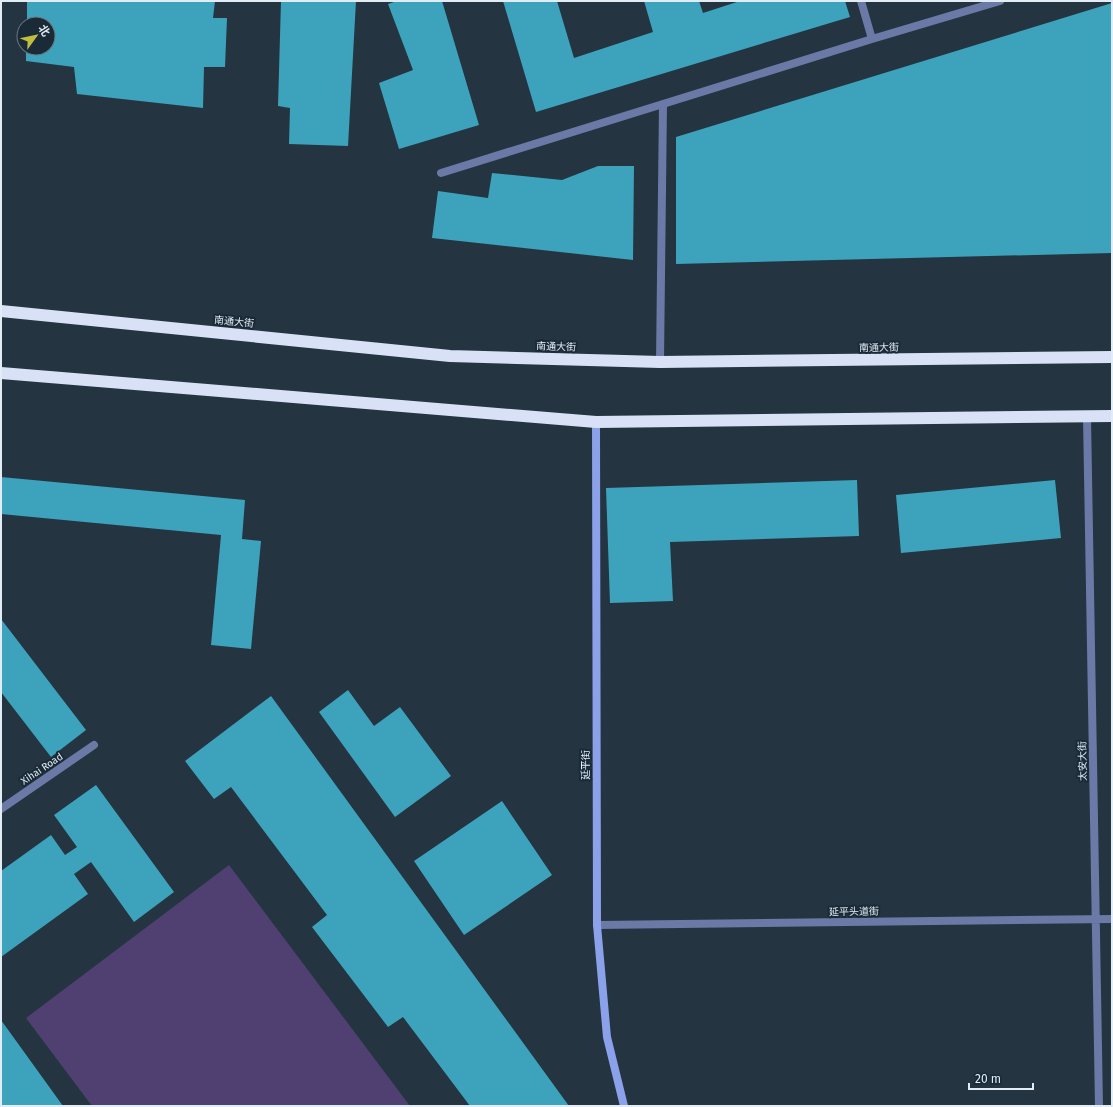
<svg xmlns="http://www.w3.org/2000/svg" width="1113" height="1107" viewBox="0 0 1113 1107" font-family="'Fira Sans','Noto Sans SC',sans-serif">
  <style>
    .green { fill: #504072 }
    .building { fill: #3da3bc }
    .lines { fill: none; stroke-linecap: round; stroke-linejoin: round }
    .lane { stroke: #6b79a6; stroke-width: 8 }
    .street { stroke: #6b79a6; stroke-width: 8 }
    .secondary { stroke: #8ba1e9; stroke-width: 8 }
    .highway { stroke: #d9e1f7; stroke-width: 12 }
    .labels { text-anchor: middle; dominant-baseline: central; stroke-width: 4; stroke-linejoin: round; paint-order: stroke }
    .street-label { font-size: 10px; fill: #e2ecf5; stroke: #1a2a37 }
  </style>
  <rect width="100%" height="100%" fill="#243441"/>
  <!-- green -->
  <path class="green" d="M229 865 410 1106H92L26 1018Z"/>
  <!-- building -->
  <path class="building" d="M27 1H215L213 18H227L225 67H204L203 108 77 94 74 67 26 61V48H48V24H27Z
    M281 1H356L348 146 289 144 290 108 278 106Z
    M397 1H442L479 125 399 149 379 83 413 70 388 4Z
    M503 1H557L574 58 653 32 644 1H699L703 13 740 1H845L850 17 536 112Z
    M1112 3V253L676 264V137Z
    M598 166H634L633 260 432 238 438 191 488 198 492 173 562 180Z
    M1 477 245 500 242 539 261 541 251 649 211 645 221 535 1 514Z
    M857 480 859 536 670 542 673 601 610 603 606 488Z
    M1055 480 1061 538 901 553 896 495Z
    M1 619 86 730 51 757 1 692Z
    M348 690 374 726 400 707 451 776 395 817 319 712Z
    M271 696 569 1106H470L403 1017 388 1027 312 927 327 915 231 787 214 799 185 761Z
    M96 785 174 892 134 922 91 862 74 874 88 894 1 957V871L51 835 65 855 77 847 54 815Z
    M502 801 552 875 464 935 414 861Z
    M1 1020 63 1106H1Z"/>
  <g class="lines">
    <!-- lane -->
    <path class="lane" d="M1 809 94 745"/>
    <!-- street -->
    <path class="street" d="M861 1 872 39
      M441 173 872 39 1000 1
      M660 362 663 104
      M1087 417 1099 1106
      M597 925 1112 919"/>
    <!-- secondary -->
    <path class="secondary" d="M596 422 597 925 607 1037 624 1106"/>
    <!-- highway -->
    <path class="highway" d="M1 311 450 356 660 362 1112 357
      M1 373 596 422 1112 416"/>
  </g>
  <g class="labels">
    <!-- street labels -->
    <g class="street-label">
      <text transform="translate(234 322) rotate(6)">南通大街</text>
      <text transform="translate(556 347) rotate(2)">南通大街</text>
      <text transform="translate(879 348) rotate(-1)">南通大街</text>
      <text transform="translate(1083 761) rotate(-91)">太安大街</text>
      <text transform="translate(586 765) rotate(-90)">延平街</text>
      <text transform="translate(42 769) rotate(-34)">Xihai Road</text>
      <text transform="translate(854 912) rotate(-1)">延平头道街</text>
    </g>
  </g>
  <!-- border -->
  <rect width="1113" height="1107" fill="none" stroke="#e2ecf5" stroke-width="4"/>
  <!-- north arrow -->
  <g transform="translate(36 36) rotate(57)"><circle r="19" fill="#1a2a37" stroke="#6a7883"/>
  <path d="M0-3L7 15L0 10L-7 15Z" fill="#c0be41"/>
  <text y="-6" font-size="11" font-weight="bold" text-anchor="middle" fill="#e2ecf5">北</text>
  </g>
  <!-- scale -->
  <path d="M969 1083v6h64v-6" fill="none" stroke="#e2ecf5" stroke-width="2"/>
  <text x="975" y="1083" font-size="12" fill="#e2ecf5" stroke="#1a2a37" stroke-width="3" paint-order="stroke">20 m</text>
</svg>
